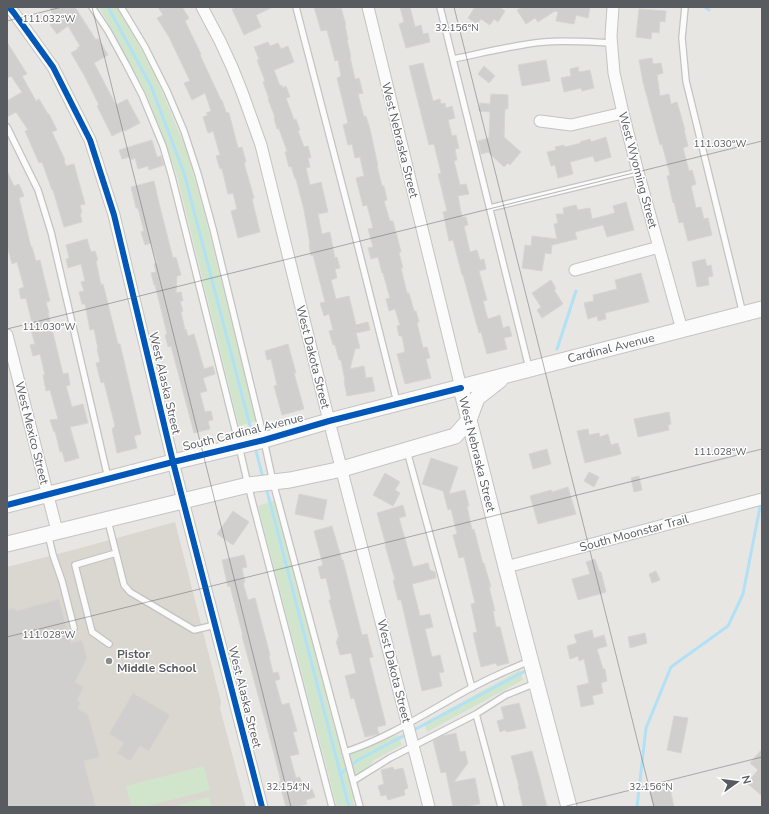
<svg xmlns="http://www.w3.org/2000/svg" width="769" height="814" viewBox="0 0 769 814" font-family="'Nunito Sans',sans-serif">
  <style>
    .education { fill: #dad7d1 }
    .green { fill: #d1e5cc }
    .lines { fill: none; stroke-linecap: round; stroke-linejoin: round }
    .stream { stroke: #b2e1f6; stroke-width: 3 }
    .building { fill: #d1cfcd; stroke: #d8d5d1 }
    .lane-casing { stroke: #c3c3c2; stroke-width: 8 }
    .street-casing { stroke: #c3c3c2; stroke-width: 13 }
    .secondary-casing { stroke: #c4c4c4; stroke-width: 17 }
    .lane { stroke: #fcfbfb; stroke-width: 5.5 }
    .street { stroke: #fcfbfb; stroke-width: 11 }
    .secondary { stroke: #fcfbfb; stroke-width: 15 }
    .cycleway-casing { stroke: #fff; stroke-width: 8 }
    .cycleway { stroke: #0057b8; stroke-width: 6 }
    .ticks { fill: none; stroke: #585c60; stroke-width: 1; stroke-opacity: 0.45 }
    .poi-dot { fill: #8a8c8e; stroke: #fff; stroke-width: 1.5 }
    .labels { text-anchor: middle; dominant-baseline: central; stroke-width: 3; stroke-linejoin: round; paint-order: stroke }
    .street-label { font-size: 12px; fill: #585c60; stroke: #fff }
    .poi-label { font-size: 12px; font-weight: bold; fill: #585c60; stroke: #fff; text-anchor: start }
    .ticks-label { font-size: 10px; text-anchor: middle; fill: #585c60; stroke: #fff; stroke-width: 3; stroke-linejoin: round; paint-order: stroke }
  </style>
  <rect width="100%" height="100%" fill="#e8e6e2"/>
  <!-- education -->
  <path class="education" d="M175 522 221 702 220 708 246 807H7V567L77 549Z"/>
  <!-- green -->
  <path class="green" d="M99 7H117L123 16 155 75 186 149 204 212 256 421 239 426 176 172 147 95Z
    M276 500 335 731 348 747 359 751 398 735 402 745 374 760 359 782 353 800 355 807H337L258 506Z
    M520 670 523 680 427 732 424 723Z
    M204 766 210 790 143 807H131L126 786Z
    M209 797 212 807H172Z"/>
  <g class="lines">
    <!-- stream -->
    <path class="stream" d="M108 7 151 86 184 173 253 437
      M705 7 709 10
      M557 349 576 291
      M255 447 263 478
      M266 487 349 807
      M412 731 529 669
      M340 774 358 760 407 734
      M637 807 646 728 671 667 728 626 743 594 761 502"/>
  </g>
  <!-- building -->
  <path class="building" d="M49 7H75L96 40 98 38 108 55 94 63 116 105 127 99 140 123 125 131 124 130 112 136 97 106 99 105 84 75 71 53 78 49 77 48 80 46 68 26 57 34 50 25 55 20 51 14 52 12Z
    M158 7H182L189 18 185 21 201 54 200 55 221 100H222L226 112 229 113 238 148 242 147 246 162 244 163 254 198 252 199 260 232 238 238 231 211 237 209 233 193 228 194 222 169H220L216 156 220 155 213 131 208 133 203 117 208 115 206 113 211 111 205 93 192 100 184 83 190 81 169 37 157 18 163 15Z
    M237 7H273L256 15 261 27 244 35 232 9Z
    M314 7H337V9L341 8 346 25H345L348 40H347L351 57H350L355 79 359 78 363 93 358 94 364 117 366 116 370 129 378 166H377L382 186H384L387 200 384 201 390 221H393L398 240 401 252 399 253 403 268H401L407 293H409L414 311H416L419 322 417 323 423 348 427 347 430 358 426 359 431 378 405 384 397 354 405 352 402 336H399L397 326 400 325 395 309 389 311 386 299 390 298 383 273H382L378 257 371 259 368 248 373 247 368 229 373 228 367 205 363 206 356 178 364 176 360 157 355 158 352 144 348 145 343 125 348 123 337 78 341 76 338 60 335 61 327 30 321 31Z
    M400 7H410L415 27 421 25 423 34 428 33 430 42 406 48 399 24 404 22Z
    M475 7H499L505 11 498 22 494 19 490 25 481 19 477 24 468 18Z
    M522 7H590L588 18 576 15 574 24 556 21 558 12 555 11 538 22 535 18 526 24 517 10Z
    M639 9 666 11 665 22 660 21 659 33 652 32 651 39 636 37Z
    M7 42 27 74 22 76 36 101 39 99 48 114H49L57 130 52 132 65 160 64 161 66 166 74 164 85 204 80 205 82 213H80L82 222 64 227 53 190H52L42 162 39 163 25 131 28 130 16 112 7 117V101L22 92 11 76 7 78Z
    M268 42 270 46 278 43 281 49 288 46 294 62 274 70 280 86 282 85 283 88 286 86 290 97 286 98 294 120 296 119 300 130 298 131 304 147 308 146 311 158H308L310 167 306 168 310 185 321 182 328 212 318 214 322 234 330 232 335 258 337 257 340 268 335 269 337 278 331 280 336 299 349 296 356 325 368 322 370 330 356 333 360 348 355 349 350 369 364 366 366 378 372 377 375 391 347 396 344 381H345L341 360H339L335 345H333L329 331 333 330 329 314 324 316 320 303 325 302 313 255 311 256 309 245 310 244 304 210 296 179H295L291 166 289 167 285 152 287 151 279 129H277L274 118 275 117 268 99H269L263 82 265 81 257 60 259 59 254 47Z
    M652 58 653 64 661 63 663 73 657 75 660 96 669 94 671 104 677 102 685 130H684L688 146 683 148 689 171 692 170 696 184 691 186 696 208 701 207 704 219 708 218 712 235 688 241 683 222 679 223 674 202 673 203 667 176 670 175 662 144 660 145 643 82 639 60Z
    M546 60 550 81 522 86 518 65Z
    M423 63 433 101 440 99 441 104 445 103 446 108 452 106 455 118 448 120 452 136 456 135 459 148 455 149 457 160 454 161 460 185 466 184 469 194 458 196 462 217H466L468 225 464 226 470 252 477 250 480 260 484 259 486 269 479 271 487 300 483 301 487 316 488 319 500 315 503 328 509 326 512 336 504 338 507 349 487 354 481 332 479 333 463 275H462L453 240 449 241 443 212 447 211 438 174 441 173 434 144 429 145 409 66Z
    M484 66 495 76 489 83 478 74Z
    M578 67 579 72 590 70 594 88 582 91 581 88 564 92 561 78 571 76 570 69Z
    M491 94 508 95V109H505L504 137 521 152 510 165 508 163 504 167 488 152 481 154 478 141 489 138 490 112 479 111 480 103 490 104Z
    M606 137 611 157 595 162 593 156 570 162 573 174 558 178 555 165 551 166 547 152 556 150 555 147 564 145 565 147 581 143 580 142 590 139 591 142Z
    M152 140 157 157 161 156 164 165 149 170 148 166 138 169 135 158 131 160 130 157 122 159 119 150Z
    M7 171 14 186 19 184 24 196 19 198 31 247H32L36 261 40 260 43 273 50 301 46 302 49 313H48L63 374 68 373 70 385 66 386 72 407 83 404 88 423 70 427 79 458 65 462 62 451 60 452 55 431 54 432 50 420 58 419 50 390 46 391 43 375H45L40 354 33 356 30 345 35 344 29 323H32L26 298 21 299 19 289 24 287 17 262 12 264 9 253 7 244Z
    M154 181 159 203 173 258 176 257 181 275 177 276 176 293 181 292 183 301H180L183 311 181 312 185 330 186 329 188 336 194 334 204 369 213 366 215 374 203 378 207 391 200 393 205 412 211 411 213 420 208 421 210 429 194 433 171 346 168 347 165 335 167 334 161 309 155 285H154L151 273 156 272 154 264 157 263 151 243 145 245 141 232 144 231 138 208H136L131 187Z
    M626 202 634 230 607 237 603 225 575 232 577 239 552 245 551 254 545 253 542 271 522 268 525 245 531 246 532 236 557 239 554 224 558 223 556 214H564L563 208 576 205 578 210 590 208 592 219 615 213 613 206Z
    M87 239 91 252 95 251 98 260 96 261 101 285 103 284 118 344H120L141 434 134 436 137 448 117 453 112 429 115 426 104 382 101 383 96 363 100 362 97 349H98L94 329 90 330 85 304H82L79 292 84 291 81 282 85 281 81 264 68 268 66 259 69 258 66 245Z
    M705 259 707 266 711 265 713 276 708 277 709 285 697 287 692 262Z
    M641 273 649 302 605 313 606 319 598 321 597 316 588 319 584 303 594 301 593 295 617 289 615 280Z
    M551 280 556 289 554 290 563 304 542 318 537 310 541 307 532 293Z
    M288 344 296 373H294L304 409 282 415 274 386 277 385 271 359 267 360 265 351Z
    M669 412 671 424 668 425 669 430 638 437 634 419Z
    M588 429 589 435 599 433 600 437 608 434 611 445 618 443 621 454 585 463 577 431Z
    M547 449 551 464 533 469 529 454Z
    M431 458 458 467 449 494 465 490 469 506H467L472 530 474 529 483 564 484 563 491 587H489L495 611H493L496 627H500L509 663 497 666 496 663 481 667 473 633 477 632 471 604 475 603 464 557 459 558 453 535 457 534 451 509 448 510 443 491 422 484Z
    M589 472 599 477 594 487 584 481Z
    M385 473 400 482 395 490 400 493 393 506 373 495Z
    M639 476 642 490 634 492 631 478Z
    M568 487 576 514 538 524 530 496 551 490 552 492Z
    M299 494 327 500 323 520 295 514Z
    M403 505 406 516 399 518 413 567 428 563 430 570 435 572 436 578 412 584 420 616 430 614 433 627 425 629 432 657 440 655 444 672 439 673 442 686 422 691 401 600H398L393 580H395L385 545H386L377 513Z
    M233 511 249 522 233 545 217 534Z
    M332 526 342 560H343L362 635 367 634 373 657 369 658 386 725 377 727 379 734 365 737 354 698 351 699 345 676 356 673 351 653 340 655 336 641H338L337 638 339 637 329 600 331 599 326 578 321 579 318 567 323 565 314 531Z
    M244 555 247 567 242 568 245 582 243 583 248 600 255 598 270 655 269 656 273 673 278 672 280 679 275 681 282 705 289 703 297 731 293 732 299 754 290 756 296 778 300 777 304 791 312 789 315 797 306 800 307 804 296 807H286L279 782H281L273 750 242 636H243L230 586 228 587 222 560Z
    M595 559 599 571 601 572 606 592 578 600 572 579 590 574 586 562Z
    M656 571 660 580 652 583 649 574Z
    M59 599 71 643 82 640 87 658 75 682 84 687 77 700 81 703 77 708 88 715 100 757 84 761 96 807H7V610L14 608 16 611Z
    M592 630 594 638 604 635 607 646 597 649 603 669H605L607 681 601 683 603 693 592 696 594 704 581 707 577 686 589 683 584 659 579 661 578 656 570 659 567 646 577 643 574 635Z
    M645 633 647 643 630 648 628 637Z
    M133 693 170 715 149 751 140 746 130 761 117 753 124 743 109 734Z
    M519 703 526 728 507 732 505 730 500 732 497 721 504 719 501 707Z
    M674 716 688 718 681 753 667 750Z
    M456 733 460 752 465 751 468 763 454 782 475 778 480 804 469 806V807H453L446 772 441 773 433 741 442 736Z
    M762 749V796L747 783 758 770 750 763Z
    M532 751 539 776 547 807H523L518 786H519L511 756Z
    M393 767 394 770 403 768 408 788 404 790 405 795 388 800 386 795 381 796 378 786 384 784 381 770Z
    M670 788 674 807H654L650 793Z"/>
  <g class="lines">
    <!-- lane casing -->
    <g class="lane-casing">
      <path id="lane" d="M92 7 108 31 126 64 142 95 163 146 172 177 236 433 248 485 332 807
        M121 7 145 47 167 91 184 131 198 174 213 229 261 427 273 482 360 807
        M296 7 352 223 397 402
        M440 7 529 368
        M685 7 682 38 686 81 743 314
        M453 59C483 53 513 45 544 42 566 40 589 42 611 43
        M7 127 38 190 51 232 108 478
        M490 208 638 172
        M407 451 472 688
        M108 521 124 585 130 592 194 630 215 625
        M48 534 53 555 62 581 74 628
        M109 644 92 632 75 565 116 553
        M476 714 501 807
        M345 752C391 737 430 710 471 688 490 678 510 669 530 661
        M353 781 390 758 476 714 506 695 536 683"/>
    </g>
    <!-- street casing -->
    <g class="street-casing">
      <path id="street" d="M9 7 14 13 53 67 90 140 114 215 173 462 262 807
        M202 7 220 41 232 67 242 92 261 145 329 421 429 807
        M368 7 461 388
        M613 7 611 37 614 73 623 113 638 172 682 330
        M540 121 571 125 623 113
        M575 270 659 247
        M7 335 57 531
        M506 567 762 499"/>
    </g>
    <!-- secondary casing -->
    <g class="secondary-casing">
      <path id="secondary" d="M461 388 506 567 569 807
        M7 505 173 462 264 440 329 421 762 309
        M7 544 248 485 290 480 342 469 455 436 469 420 477 398 500 380"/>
    </g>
    <!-- lane -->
    <use href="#lane" class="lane"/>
    <!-- street -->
    <use href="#street" class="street"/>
    <!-- secondary -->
    <use href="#secondary" class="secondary"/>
    <!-- cycleway casing -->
    <g class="cycleway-casing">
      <path id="cycleway" d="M9 7 14 13 53 67 90 140 114 215 173 462 262 807
        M7 505 173 462 264 440 329 421 461 388"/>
    </g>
    <!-- cycleway -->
    <use href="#cycleway" class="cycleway"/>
  </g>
  <!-- ticks -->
  <path class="ticks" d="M92 7 291 807M454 7 654 807M7 21 62 7M7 329 762 141M7 637 762 449M563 807 762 757"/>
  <!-- markers -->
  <circle class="poi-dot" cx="109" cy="661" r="4"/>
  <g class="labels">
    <!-- street labels -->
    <g class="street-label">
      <text transform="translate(400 140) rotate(76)">West Nebraska Street</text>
      <text transform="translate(638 170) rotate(75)">West Wyoming Street</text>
      <text transform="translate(611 348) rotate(-14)">Cardinal Avenue</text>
      <text transform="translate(313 357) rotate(76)">West Dakota Street</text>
      <text transform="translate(165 383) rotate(77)">West Alaska Street</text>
      <text transform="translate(243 432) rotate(-14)">South Cardinal Avenue</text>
      <text transform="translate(32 433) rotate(76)">West Mexico Street</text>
      <text transform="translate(477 454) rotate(76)">West Nebraska Street</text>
      <text transform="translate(634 533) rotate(-15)">South Moonstar Trail</text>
      <text transform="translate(394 671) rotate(76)">West Dakota Street</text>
      <text transform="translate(245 697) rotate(76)">West Alaska Street</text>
    </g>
    <!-- poi labels -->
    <g class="poi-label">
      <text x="117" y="654">Pistor<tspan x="117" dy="14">Middle School</tspan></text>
    </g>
  </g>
  <g class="ticks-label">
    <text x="49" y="22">111.032°W</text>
    <text x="457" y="31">32.156°N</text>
    <text x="720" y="147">111.030°W</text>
    <text x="49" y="330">111.030°W</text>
    <text x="720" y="455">111.028°W</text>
    <text x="49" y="638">111.028°W</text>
    <text x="288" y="790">32.154°N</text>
    <text x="651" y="790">32.156°N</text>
  </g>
  <!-- border -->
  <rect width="769" height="814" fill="none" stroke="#585c60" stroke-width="16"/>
  <!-- north arrow -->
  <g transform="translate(737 782) rotate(76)" stroke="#ffffff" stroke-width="3" paint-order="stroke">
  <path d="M0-3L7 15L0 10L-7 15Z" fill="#585c60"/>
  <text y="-6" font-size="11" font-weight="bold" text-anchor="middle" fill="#585c60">N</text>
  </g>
</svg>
